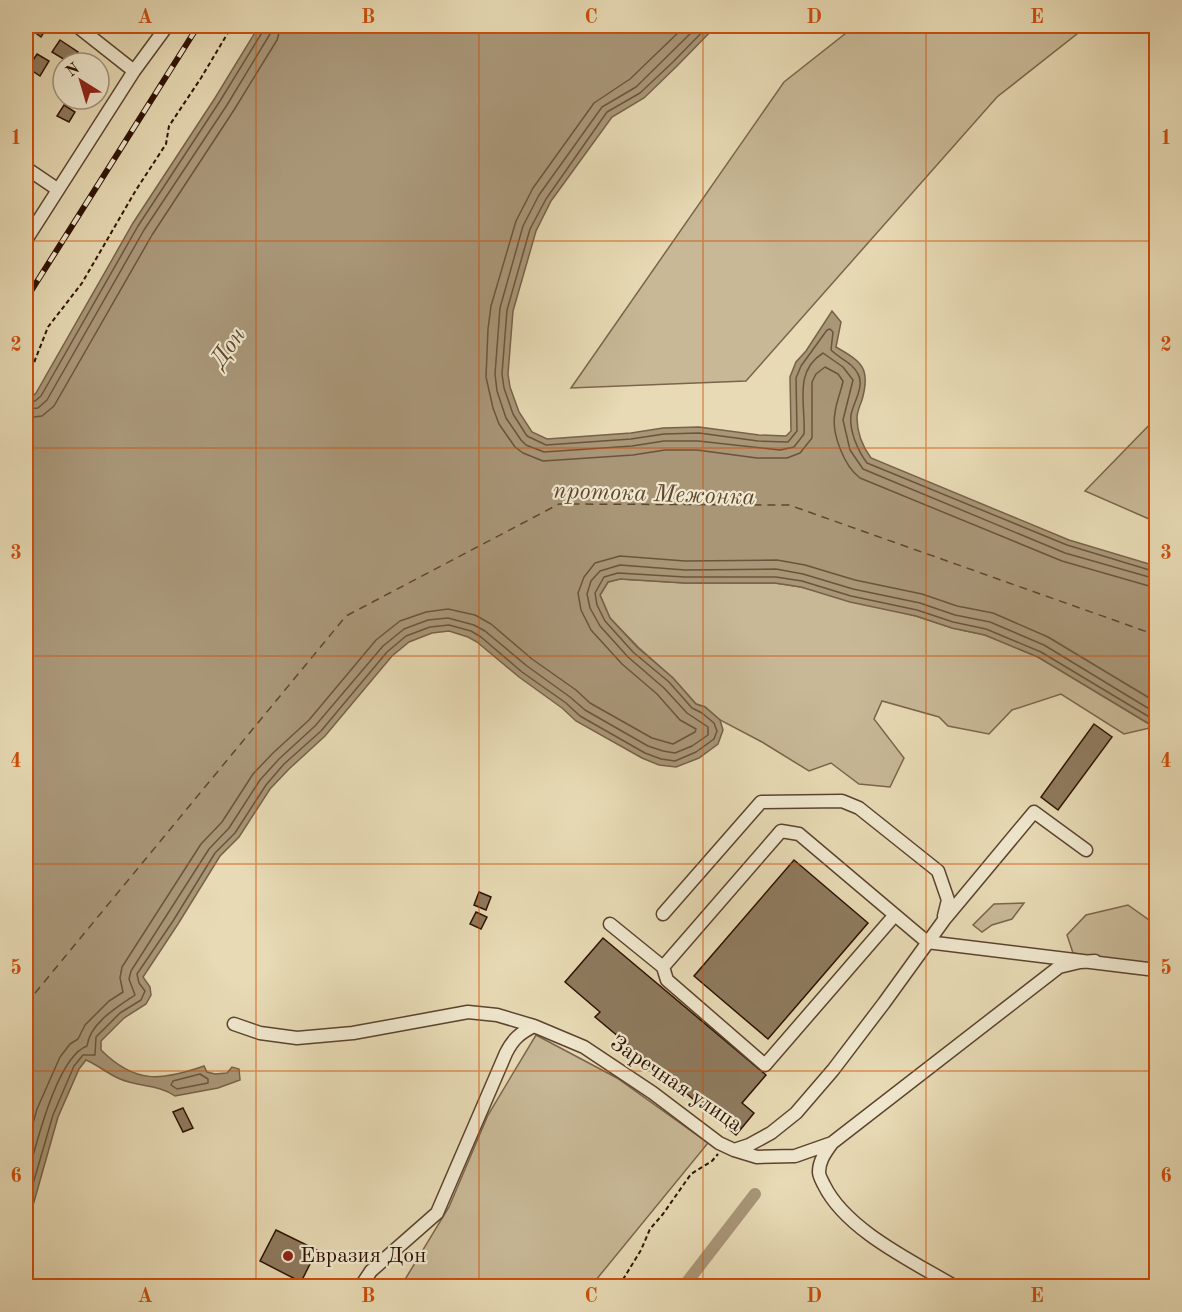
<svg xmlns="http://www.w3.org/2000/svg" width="1182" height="1312" viewBox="0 0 1182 1312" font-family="'Old Standard TT',serif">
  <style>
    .green { fill: #c8b896; stroke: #7b644c; stroke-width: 1.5 }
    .water { fill: #a89677; stroke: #776148; stroke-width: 1.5 }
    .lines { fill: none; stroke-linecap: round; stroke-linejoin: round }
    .shore { stroke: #6b543c; stroke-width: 1.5 }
    .canal { stroke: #a89677; stroke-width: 12 }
    .ferry { stroke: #5f4630; stroke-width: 1.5; stroke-dasharray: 8 6; stroke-linecap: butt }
    .building { fill: #8e7a5e; stroke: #2e1101; stroke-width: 1.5 }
    .minor-casing { stroke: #5c432e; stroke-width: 15 }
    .path { stroke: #2e1101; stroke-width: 2; stroke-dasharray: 4.5 3; stroke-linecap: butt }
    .minor { stroke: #efe7ce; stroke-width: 12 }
    .rail-casing { stroke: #2e1101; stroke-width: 6 }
    .rail { stroke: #efe7ce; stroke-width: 4; stroke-dasharray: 11; stroke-linecap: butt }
    .grid { fill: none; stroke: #cc4e0a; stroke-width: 1.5; stroke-opacity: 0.55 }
    .poi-dot { fill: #8f2418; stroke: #efe7ce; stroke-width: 2 }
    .labels { text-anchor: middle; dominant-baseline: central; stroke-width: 4.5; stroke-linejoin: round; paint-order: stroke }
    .street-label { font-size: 22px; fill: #2e1101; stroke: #efe7ce }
    .poi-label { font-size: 22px; fill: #2e1101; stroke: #efe7ce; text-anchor: start }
    .water-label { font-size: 24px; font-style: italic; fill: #5f4630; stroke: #efe7ce }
    .neatline { fill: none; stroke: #cc4e0a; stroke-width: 2 }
    .grid-label { font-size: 20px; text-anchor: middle; font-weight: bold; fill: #cc4e0a }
  </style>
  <rect width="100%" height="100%" fill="#e7dab4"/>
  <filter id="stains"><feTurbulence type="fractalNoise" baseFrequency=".00333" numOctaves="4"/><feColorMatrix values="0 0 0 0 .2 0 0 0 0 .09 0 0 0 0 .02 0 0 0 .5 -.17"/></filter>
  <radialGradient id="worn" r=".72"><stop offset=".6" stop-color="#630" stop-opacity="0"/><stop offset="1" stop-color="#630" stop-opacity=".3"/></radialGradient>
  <!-- green -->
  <path class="green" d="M855 26H1087L997 97 746 381 571 388 784 82Z
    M1156 418V522L1085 491Z
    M620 579 685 583H775L801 587 916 616 952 628 985 635 1038 657 1154 727 1124 734 1061 694 1012 710 989 734 948 726 939 717 882 701 874 719 904 758 890 787 859 784 831 763 809 771 762 742 720 720 705 707 696 704 673 678 638 647 610 618 600 595 608 582Z
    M1024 903 1012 919 992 925 982 932 973 925 994 904Z
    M1128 905 1156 925V967L1073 953 1067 935 1086 915Z
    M536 1035 617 1078 708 1143 591 1286H401L449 1207 488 1115Z"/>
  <!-- water -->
  <path class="water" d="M259 26H716L677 66 644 98 612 117 551 201 536 231 513 311 508 374 510 387 519 412 532 432 547 439 631 433 663 428 699 427 759 435 786 436 791 431 790 377 796 362 806 351 832 311 841 322 836 347C862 362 871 368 862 400 860 405 857 412 857 418 857 432 863 447 871 458L1069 540 1156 566V728L1038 657 985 635 952 628 916 616 850 602 801 587 775 583H685L620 579 608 582 600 595 610 618 637 647 673 678 696 704 705 707 720 720 723 730 718 744 699 758 676 767 659 765 642 758 576 721 562 708 519 677 477 642 468 637 449 631 432 633 409 642 392 656 325 736 289 769 270 789 239 837 220 856 178 924 143 977 150 987 151 995 146 1004 124 1018 101 1041V1050C135 1084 161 1081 204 1066L207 1072 215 1074 227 1073 232 1067 239 1069 240 1080 218 1088 175 1096C158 1084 139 1087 120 1079 108 1074 98 1065 86 1060L79 1069 58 1117 30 1216 26 1222V395L33 396 36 393 133 223 215 98Z"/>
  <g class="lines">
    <!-- shore -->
    <path class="shore" d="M685 26 630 79 594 103 533 188 516 221 491 306 488 329 486 377 493 408 499 424 515 447 523 453 543 461 633 455 665 450H697L757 458H787L800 453 812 438V382L816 374 825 367 838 374 843 381C841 392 836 402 835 413 831 433 844 466 860 478L1062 561 1156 588
      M698 26 636 87 602 107 539 195 523 226 500 308 495 374 497 391 506 418 521 440 526 445 544 452 632 446 664 441H698L780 450 794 447 804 434C806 405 793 372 823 353L843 367 853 380 843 420 850 450 863 469 1065 553 1156 579
      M708 26 673 62 640 93 607 112 546 199 530 229 507 310 502 374 504 388 513 414 527 436 546 445 631 439 664 434 699 433 758 441 788 442 797 431 796 378 801 366 827 330 830 329 833 332 831 350C840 359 852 362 858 374 865 386 853 403 851 415 849 431 858 451 867 463L1067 545 1156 572
      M26 401H35L41 396 138 226 220 101 263 31 264 26
      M26 409 38 408 47 400 144 230 227 105 270 34 272 26
      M26 418 42 416 54 406 152 235 234 110 277 40 281 26
      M200 1074 208 1079V1083L177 1089 171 1085 173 1081Z
      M26 1149 37 1109 60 1057 70 1044 78 1039 85 1025 109 1001 123 992 120 978 122 967 201 844 222 822 253 774 273 753 309 720 376 640 400 621 426 612 448 609 475 615 491 624 532 659 576 690 590 703 652 738 673 744 695 732 696 729 680 720 657 694 622 664 591 630 581 610 578 593 584 577 595 563 620 556 685 561 777 560 805 565 855 580 922 594 957 606 993 613 1048 637 1156 702
      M26 1181C35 1150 56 1057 87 1046 90 1023 117 1007 135 995L129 979 131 971 209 849 229 828 260 780 279 759 315 726 383 646 404 629 428 620 448 618 474 625 485 631 527 666 570 697 585 710 648 746 663 751 675 753 692 746 708 735V727L687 713 664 688 628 657 600 626 590 608 587 594 591 581 600 571 620 565 685 570 776 569 803 574 853 589 920 603 955 615 990 622 1044 645 1156 713
      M26 1208 53 1115 74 1066 83 1055H95L96 1037 120 1013 141 1000 145 991 139 983 137 974 173 921 215 853 235 833 266 785 284 764 321 731 387 652 406 636 430 627 449 625 471 631 481 637 522 672 566 703 580 716 645 753 661 759 675 761 696 752 714 739 717 731 714 723 702 713 692 708 669 682 633 652 605 621 597 605 595 593 604 577 618 573 685 577H776L802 581 851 596 917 610 953 622 986 629 1041 652 1156 721"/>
    <!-- canal -->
    <path class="canal" d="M684 1286 755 1194"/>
    <!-- ferry -->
    <path class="ferry" d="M26 1004 346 616 559 504 789 505 1156 635"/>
  </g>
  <!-- building -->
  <path class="building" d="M26 26H48L41 37Z
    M60 40 78 52 70 63 52 52Z
    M37 54 49 61 40 76 28 68Z
    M64 105 75 112 69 122 57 116Z
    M1094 724 1112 737 1058 810 1041 797Z
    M794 860 868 923 768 1039 694 976Z
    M479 892 491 897 486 910 474 905Z
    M476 912 487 917 481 929 470 924Z
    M603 938 766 1075 742 1103 754 1113 736 1135 595 1017 600 1012 565 982Z
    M183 1108 193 1128 183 1132 173 1112Z
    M276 1230 317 1250 301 1282 260 1261Z"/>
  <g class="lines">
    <!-- minor casing -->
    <g class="minor-casing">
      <path id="minor" d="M77 26 134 71
        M26 168 57 189
        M26 240 134 71 167 26
        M663 914 761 802 842 801 859 808 938 871 948 900 944 916
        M610 924 663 967 781 831 799 834 927 942
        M927 942 1156 970
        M663 967 667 980 765 1065 894 916
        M234 1024 260 1033 297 1038 353 1033 468 1012 497 1015 534 1026
        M832 1143C826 1152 819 1160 819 1172 819 1176 822 1181 824 1185 846 1230 912 1261 954 1286
        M734 1150 749 1145 771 1133 796 1113 833 1070 884 1003 944 920 1034 812 1086 850
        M361 1286 371 1271 437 1213 506 1053C513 1039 520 1033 534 1026L584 1047 653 1093 719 1143 734 1150 757 1157 795 1156 832 1143 1059 967 1080 962 1095 961"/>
    </g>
    <!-- path -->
    <path class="path" d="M26 383 48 327 82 283 136 190 166 144 169 126 201 78 232 26
      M619 1286 641 1250 650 1229 663 1214 691 1174 712 1161 718 1154"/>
    <!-- minor -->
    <use href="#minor" class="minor"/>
    <!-- rail casing -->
    <g class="rail-casing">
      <path id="rail" d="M26 299 198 26"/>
    </g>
    <!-- rail -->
    <use href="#rail" class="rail"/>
  </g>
  <!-- grid -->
  <path class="grid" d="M256 26V1286M479 26V1286M703 26V1286M926 26V1286M26 241H1156M26 448H1156M26 656H1156M26 864H1156M26 1071H1156"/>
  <!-- markers -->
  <circle class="poi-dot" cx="288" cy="1256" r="6"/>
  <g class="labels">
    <!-- street labels -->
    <g class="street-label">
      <text transform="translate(676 1084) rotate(34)">Заречная улица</text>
    </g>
    <!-- poi labels -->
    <g class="poi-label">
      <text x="300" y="1256">Евразия Дон</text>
    </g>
    <!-- water labels -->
    <g class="water-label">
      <text transform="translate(229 348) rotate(-55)">Дон</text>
      <text transform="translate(654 495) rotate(2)">протока Межонка</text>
    </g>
  </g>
  <!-- margin -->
  <rect width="1182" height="1312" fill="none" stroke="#e7dab4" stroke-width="66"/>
  <!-- north arrow -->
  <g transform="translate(81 81) rotate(323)"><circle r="28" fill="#efe7ce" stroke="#a2917c" stroke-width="1.5"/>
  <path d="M0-4.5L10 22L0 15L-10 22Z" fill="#8f2418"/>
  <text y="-9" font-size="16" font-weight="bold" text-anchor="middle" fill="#2e1101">N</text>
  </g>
  <rect x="33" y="33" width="1116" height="1246" class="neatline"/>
  <g class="grid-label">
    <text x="145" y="23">A</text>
    <text x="368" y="23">B</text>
    <text x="591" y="23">C</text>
    <text x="814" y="23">D</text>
    <text x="1037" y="23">E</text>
    <text x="16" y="144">1</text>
    <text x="1166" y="144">1</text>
    <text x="16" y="351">2</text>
    <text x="1166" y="351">2</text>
    <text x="16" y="559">3</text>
    <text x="1166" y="559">3</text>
    <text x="16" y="767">4</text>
    <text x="1166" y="767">4</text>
    <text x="16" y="974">5</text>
    <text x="1166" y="974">5</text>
    <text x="16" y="1182">6</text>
    <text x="1166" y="1182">6</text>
    <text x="145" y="1302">A</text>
    <text x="368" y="1302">B</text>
    <text x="591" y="1302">C</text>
    <text x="814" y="1302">D</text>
    <text x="1037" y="1302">E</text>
  </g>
  <rect width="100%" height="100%" filter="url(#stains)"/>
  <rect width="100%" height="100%" fill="url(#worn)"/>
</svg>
